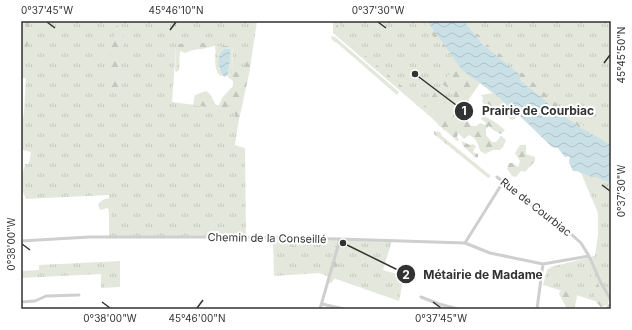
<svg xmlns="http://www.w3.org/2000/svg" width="632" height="330" viewBox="0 0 632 330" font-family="Inter,sans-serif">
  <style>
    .grass { fill: url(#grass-tufts) }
    .forest { fill: url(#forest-firs) }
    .water { fill: url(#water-waves) }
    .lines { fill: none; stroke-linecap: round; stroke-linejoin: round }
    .street { stroke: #cfcfcf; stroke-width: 3 }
    .ticks { fill: none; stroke: #323232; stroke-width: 1.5 }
    .labels { text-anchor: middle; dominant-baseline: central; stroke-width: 4; stroke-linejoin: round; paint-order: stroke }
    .street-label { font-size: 11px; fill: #323232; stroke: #fff }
    .leader { fill: none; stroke: #323232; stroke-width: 1.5 }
    .callout-dot { fill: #323232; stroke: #fff; stroke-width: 1.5 }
    .mark-label { font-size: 12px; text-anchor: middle; font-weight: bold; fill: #fff }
    .callout-label { font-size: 12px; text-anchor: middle; font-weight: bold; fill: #323232; stroke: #fff; stroke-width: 4; stroke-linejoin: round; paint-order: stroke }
    .neatline { fill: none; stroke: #323232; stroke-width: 1.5 }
    .ticks-label { font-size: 10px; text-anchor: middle; fill: #323232 }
  </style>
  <defs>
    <pattern id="grass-tufts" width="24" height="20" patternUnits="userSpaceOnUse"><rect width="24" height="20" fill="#e4e8dc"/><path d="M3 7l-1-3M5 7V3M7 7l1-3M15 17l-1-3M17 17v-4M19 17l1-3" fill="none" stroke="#c4c7bd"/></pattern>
    <pattern id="forest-firs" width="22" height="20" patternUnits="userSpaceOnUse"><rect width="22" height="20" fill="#e4e8dc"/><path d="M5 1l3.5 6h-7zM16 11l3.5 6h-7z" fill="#c4c7bd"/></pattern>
    <pattern id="water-waves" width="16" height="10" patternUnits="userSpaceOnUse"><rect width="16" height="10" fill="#cae0e7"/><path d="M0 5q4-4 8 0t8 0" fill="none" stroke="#aec1c7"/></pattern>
  </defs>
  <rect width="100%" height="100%" fill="#fff"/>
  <!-- grass -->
  <path class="grass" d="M21 21H257L249 74 232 72 233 46H176L172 102 240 111 235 145 245 148 246 235 109 237V195L26 199C19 183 21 180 25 164H29L31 152 23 150 21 148V130L24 111 26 78H21Z
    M333 21H611V302L595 301 543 285 547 270 551 267 595 256 598 235V213L581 173 575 170 573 171 569 162 570 158 569 156 565 157 558 148 552 147 519 115 480 83 445 131 433 119 333 33Z
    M273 238 392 241 383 270 404 276 399 301 319 273 274 276Z
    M120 261V287L101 288V274L21 278V271L39 270V265Z"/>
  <!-- forest -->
  <path class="forest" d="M26 21H30L27 53H26L24 44 21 42V38H24Z
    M422 21H427L446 47 444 48 438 43Z
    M338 23 341 26 340 32 342 36 404 88 402 89 338 35 335 28Z
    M117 25 123 28 124 44 118 56V89L114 93 110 92C106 72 111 45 117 25Z
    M475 34H478C480 36 482 40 484 42 492 50 505 53 508 66L482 44Z
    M331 36 335 37 399 92 397 95 337 43 332 40Z
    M193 42 211 44 214 46C204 50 194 48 185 53L180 51 179 70 176 72 175 70 176 46 179 44Z
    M215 46H233L232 71 241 73 247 62 248 50 250 49 252 50 249 74 237 129H235L233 126 235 119V111L193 105 195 95 206 91 210 94 216 105H219L222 98 233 86V81L228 77 230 60V49L225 48 221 51 219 68 222 75 220 76C212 65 217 59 215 46Z
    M458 63 463 71 480 83 469 99 468 106 473 112 470 116 465 117 471 126H476L480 123 485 125 486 123 481 119 484 116 495 122 505 130 501 134 493 130 489 126 486 129V135L492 142H496L501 136 506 140 503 147 500 150H493L485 154 480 151C478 144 477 139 469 135L464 139 458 133 457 137 459 140 457 141 433 119 451 110 457 105C454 96 451 89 442 84Z
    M518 73H523L560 107 570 118 611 141V145L579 127 551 107 546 101 521 81Z
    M437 90 445 97V102L437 110 429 114 423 108Z
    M493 93 519 115H516L515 119 512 120C508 117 505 114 502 111 495 106 486 110 482 101L483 98 481 95Z
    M434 131 440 132 442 136 491 176 490 177 488 178 434 134Z
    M461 141 470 145 473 144 476 146 473 152 478 154V157L476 158 463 146Z
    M520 145H526V154L535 157V161L525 172 521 171 516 177 512 176 507 169 509 163H513L518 167 520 161 515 153Z
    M110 198 112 212V231H109L110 216 108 208 100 210 98 205C100 200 105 199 110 198Z
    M335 246H338L335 258 338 261 336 277 331 283H328L329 277 325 275Z
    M590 262 600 289 608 298V305L601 307 595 301V288L587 264Z
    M564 290 576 293 577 297 574 309H567L559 294 560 291Z"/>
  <!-- water -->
  <path class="water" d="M427 21H464L482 44 518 73 521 81 546 101 551 107 579 127 611 145V183L598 178 596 176C587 178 581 170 573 171L569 162 570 158 569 156 565 157 558 148 552 147 519 115 489 89 463 71Z
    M225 48 230 49V60L228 75 225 77 222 75C218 66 216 54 225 48Z"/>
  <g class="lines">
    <!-- street -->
    <path class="street" d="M497 177 539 211 561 225 581 243 589 256 601 283 611 300
      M21 241 89 237H233L340 239 465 243 490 253 543 264 589 256
      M465 243 503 182
      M421 297 439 304 458 309
      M21 302 35 301 46 296 79 295
      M322 304 344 309
      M320 309 340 239
      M537 309 543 264
      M607 309 611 303"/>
  </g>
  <!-- ticks -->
  <path class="ticks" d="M47 22 55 28M378 22 386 28M170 30 176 22M604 63 610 55M602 185 610 191M22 244 30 250M102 302 110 308M433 302 441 308M197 308 203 300"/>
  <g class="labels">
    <!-- street labels -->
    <g class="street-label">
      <text transform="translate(536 207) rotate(38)">Rue de Courbiac</text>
      <text transform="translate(267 238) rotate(1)">Chemin de la Conseillé</text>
    </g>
  </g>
  <!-- callouts -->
  <path class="leader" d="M415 74L464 111M343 243L406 274"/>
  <g class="callout-dot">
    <circle cx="415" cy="74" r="4"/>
    <circle cx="343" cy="243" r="4"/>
    <circle cx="464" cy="111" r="10"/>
    <circle cx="406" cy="274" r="10"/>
  </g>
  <g class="mark-label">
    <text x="464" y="115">1</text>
    <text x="406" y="279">2</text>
  </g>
  <g class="callout-label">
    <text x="538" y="115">Prairie de Courbiac</text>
    <text x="483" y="279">Métairie de Madame</text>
  </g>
  <!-- border -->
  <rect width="632" height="330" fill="none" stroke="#ffffff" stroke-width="44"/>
  <rect x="22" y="22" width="588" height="286" class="neatline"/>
  <g class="ticks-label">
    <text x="47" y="14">0°37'45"W</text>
    <text x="176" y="14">45°46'10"N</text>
    <text x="378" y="14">0°37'30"W</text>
    <text transform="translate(621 55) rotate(-90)" y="4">45°45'50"N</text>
    <text transform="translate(621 191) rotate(-90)" y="4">0°37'30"W</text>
    <text transform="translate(11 244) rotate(-90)" y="4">0°38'00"W</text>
    <text x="110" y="322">0°38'00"W</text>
    <text x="197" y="322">45°46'00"N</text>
    <text x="441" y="322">0°37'45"W</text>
  </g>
</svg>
